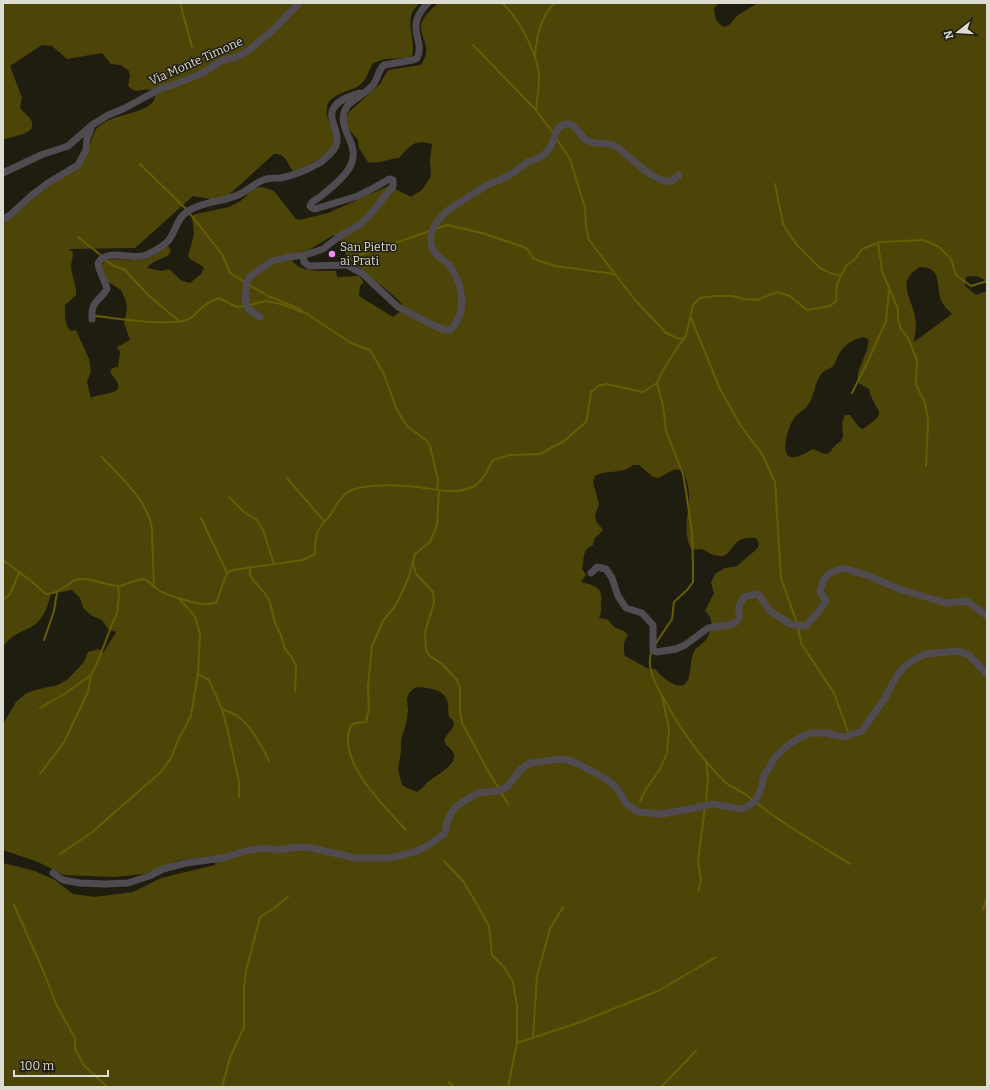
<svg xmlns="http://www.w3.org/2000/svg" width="990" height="1090" viewBox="0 0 990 1090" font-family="Bitter,serif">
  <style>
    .green { fill: #4d4508; fill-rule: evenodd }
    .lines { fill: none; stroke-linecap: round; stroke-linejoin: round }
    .stream { stroke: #675d05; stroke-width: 2 }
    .minor { stroke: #504b51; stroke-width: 7 }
    .poi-dot { fill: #ef8bf7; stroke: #1f1d10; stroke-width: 1.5 }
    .labels { text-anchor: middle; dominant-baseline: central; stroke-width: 3; stroke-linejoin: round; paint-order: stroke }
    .street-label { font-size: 12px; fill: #dddcd3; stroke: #1f1d10 }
    .poi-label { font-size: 12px; fill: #dddcd3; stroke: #1f1d10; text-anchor: start }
  </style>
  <rect width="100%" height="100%" fill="#1f1d10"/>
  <!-- green -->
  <path class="green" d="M3 3H420C401 18 417 38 412 56L407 58 385 59 373 63C368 71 368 77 361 84 351 93 329 92 327 108 325 116 331 124 333 132 334 137 334 142 333 147L324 156 298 170 293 171C287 163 286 153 274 154L222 201 193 196 135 248 69 249 73 252C73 257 72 260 71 265 71 275 77 285 76 295L65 305C65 314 64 325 71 331L76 330 89 359 91 371 87 382 91 398C100 393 109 396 118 389V383L110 372 112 368 118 367 120 352 117 347 130 340 124 323 127 309 126 301 121 290 107 281 102 270V265L104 261C113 258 121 260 130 260 145 261 157 254 168 246L171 250 168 256C161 259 152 261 147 268L162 271 169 269 182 281 190 283 201 274 204 268C200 263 193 262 188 257L194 234 192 216 196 214 229 207 242 200 254 188 262 187 274 191 296 219 299 220 328 213 389 186 411 197 422 190 431 176 430 160 432 144C415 139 410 145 399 158 389 159 378 164 368 162L359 148 358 140 348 128 346 119 349 112 380 84 388 70 421 65C433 47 421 42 421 26 422 17 432 9 438 3H719L714 8C715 17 715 23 725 27L729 25 738 15 758 3H987V282C980 276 975 275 966 277L965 286 976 295 987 291V1087H3V863L35 871 55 880 73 894 95 897 133 892 161 878 215 865V856L180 860 144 874 114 877 64 875 38 862 3 850V724L16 702 25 694 35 690 58 685 68 679 84 662 88 652 99 649 103 653 116 632 108 629 102 620 92 616 83 608 80 598 72 590 51 594C48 605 44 619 33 626 23 632 9 635 3 647V223C15 216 24 206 34 198 52 183 73 172 87 152 92 144 91 134 98 127 112 114 143 114 153 102 155 99 155 96 155 93 145 84 138 97 128 86L130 76 129 71 121 65 111 64 102 53 67 59 52 46 42 45 10 66 22 98 20 108C23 112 28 115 31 120 39 135 10 136 3 140ZM334 235 342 243 347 257 351 261 394 296 402 304 401 311 393 317 359 296 360 286 364 282 359 276 337 277 336 271C323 270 305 273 295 264 292 261 290 257 287 254L307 251ZM920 267C945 267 934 289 943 304 945 307 949 311 952 314L914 342C915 334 917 325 915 317 912 298 895 281 920 267ZM863 337 868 339C871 352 851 375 860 384 863 386 866 387 869 389 875 415 891 409 863 429L859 427 850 415H845L842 423 843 437 841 441C826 450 835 460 813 449 808 451 802 456 796 457 776 461 789 424 795 417 799 412 805 410 808 405 814 397 815 382 821 374 824 370 831 369 834 365 836 362 837 357 839 354 845 344 852 340 863 337ZM633 465H639L653 477 658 478C668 474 673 466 683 471 686 478 689 487 689 495 689 512 682 535 692 550 695 550 698 549 701 549 707 550 711 557 722 556 734 554 731 535 756 538L759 543 758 548 737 566 725 568 715 574 711 583 714 593 705 611C715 619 712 632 705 641 701 645 696 647 694 652 690 660 691 669 689 677 683 697 662 677 655 669H649L625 656C623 648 623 642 628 635L624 631 614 627 607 619 599 618C602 613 601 608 601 602 603 586 594 586 581 582L586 575 582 569C585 559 581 550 593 545L594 539 603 530 596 521 595 515 599 504 593 482 595 476C607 469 622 475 633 465ZM418 687C429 688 443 689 447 700 449 705 448 711 449 717L453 720 454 725C451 731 447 734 444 740L446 745C468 760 439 773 429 781 424 785 423 789 417 792L407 788 402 785 398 769 401 752V740L406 724 408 712 407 699 409 693 413 689Z"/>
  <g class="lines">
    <!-- stream -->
    <path class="stream" d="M180 3 192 47
      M502 3C519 18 539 56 539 78 539 88 537 99 536 110
      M473 45 536 110 554 134
      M535 55C537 35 540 19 554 3
      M556 138 570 159 585 208 586 227 589 240 635 300 654 320 666 333 677 338 684 339
      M140 164 186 209 222 254 230 273 245 282
      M775 184 783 224 796 244 820 268 830 273 841 276
      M436 229 447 225 482 233 521 246 527 249 534 259 555 266 615 274
      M78 237 102 256
      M878 243 882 271 898 309V319L901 329 908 338 917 360 916 384 925 403 928 420 926 466
      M354 257 430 231
      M105 259 112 265 125 270 148 295 179 321
      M249 285 268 296 298 308 351 343 370 350 384 374 396 408 403 420 408 427 426 440 430 446 438 480 437 490
      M249 305 266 301 281 304 302 312
      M95 316C116 318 175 328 191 318 194 316 196 313 198 311 204 305 211 301 219 298L237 307 244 306
      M691 318 720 389 741 426 762 454 775 482 781 578 797 623
      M852 393 868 361 886 321 889 290
      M101 456C120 477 148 500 152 529L154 587
      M287 478 324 521
      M229 497 244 512 257 520 263 530 274 564
      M201 518 227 573
      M3 560 31 581 46 594C53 594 59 591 65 587 69 585 71 581 75 580 91 576 104 586 120 586 128 585 137 577 146 580 150 582 154 587 158 590 166 595 198 605 207 604 210 604 213 603 216 603L227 573 233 570 303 560 315 554C315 531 317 531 331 514 335 507 341 496 348 492 365 483 398 485 417 487 436 489 455 496 474 486 483 481 488 469 493 460L510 455 540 454 564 441 586 422 588 413 591 392 598 386 606 384 643 392 657 383 662 372 677 348 686 336 693 305 700 298 715 296H732L745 299 757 300 777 292 790 296 807 310 830 306 836 301 837 284 846 266 856 258 862 249 880 242 924 240 939 247 951 259 956 275 971 286 987 281
      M413 563 416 574 433 592 434 603 425 632 426 650 430 656 442 664 457 680 460 688V711L462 723 487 769 508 804
      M250 567V575L253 580 264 592 270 602 275 623 281 635 285 649 291 656 296 666 295 691
      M3 600 10 594 19 573
      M798 628 801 643 834 693 848 732
      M44 640 54 611 57 592
      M656 643 672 619 674 602 688 589 693 582V565L692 533 686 491 683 474 666 431 663 406 657 383
      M652 651C645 667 656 685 664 699 680 729 701 758 725 782 731 787 740 790 746 795 755 801 764 809 773 815 798 833 824 848 850 864
      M198 674 209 680 222 709 228 732 239 782V797
      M40 708 66 693 91 675 98 661 113 622 117 614 119 595 118 586
      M222 709C226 711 232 713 236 715 252 726 261 745 269 761
      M40 774 64 742 88 692 91 675
      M640 801 646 789 660 769 667 753 669 729 662 696
      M706 803 708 778 706 762
      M406 830C384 806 335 760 351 725L356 723 366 722 369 708 368 687 372 646 383 621 396 605 403 590 409 576 415 554 430 542 437 525 439 491
      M60 854 91 833 162 771 171 758 179 738 191 716 198 674 200 634 195 617 187 607 178 598
      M444 861 463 881 475 901 489 926 492 955 504 967 513 982 517 1006V1043L508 1087
      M698 891 701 881 698 861 705 807
      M14 905 42 968 56 1004 75 1038V1049L84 1065 107 1087
      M983 910 987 896
      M533 1038 537 976 550 929 563 907
      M517 1043 578 1023 658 991 716 957
      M449 1082 454 1087
      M222 1087 230 1058 244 1027V988L246 971 260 917 273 909 288 897
      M661 1087 696 1051"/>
    <!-- minor -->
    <path class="minor" d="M3 173 41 155 68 146 92 125 108 115 123 109 160 89 178 83 201 74 223 60 237 57 248 51 273 30 299 3
      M3 219 9 216 32 195 48 183 78 165 86 150 87 139 92 125
      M305 255 303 258 304 262 309 266 347 265 363 274 398 307 425 321 444 330H450C468 313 463 285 450 266 446 261 440 259 436 254 426 241 431 227 442 216 450 207 461 202 471 195 477 192 483 187 489 184 495 182 501 180 506 177 513 174 519 168 526 163 530 161 535 160 540 157 545 155 550 149 552 144 556 136 555 125 567 124 576 124 579 134 585 139 596 147 608 141 617 147 631 157 654 184 672 181L679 175
      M260 317C256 314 250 311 247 307 244 302 246 282 249 277L272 261 289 257 305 255 323 249 340 236 359 225 369 216 393 186V180L389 179 372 189 358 196 315 209 312 208 310 206C311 200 317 200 321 196 330 189 349 173 352 162 359 141 333 126 348 105 356 98 366 93 373 85 378 79 378 70 384 65L413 60 417 58C426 41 403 27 428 3
      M92 319C91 300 99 302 107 289 105 280 99 273 98 263 108 247 130 261 146 255 154 251 162 248 168 241 177 230 176 219 188 211 204 201 224 202 240 194 250 189 256 182 266 179 271 178 277 178 281 178 295 175 309 169 321 162 327 157 337 149 337 141 338 133 333 125 332 118 329 102 349 96 361 93
      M591 573 597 567 606 569 612 578 618 596 626 608 642 613 653 625V650L657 652 676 649 685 645 708 628 733 624 739 619V606L744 597 758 594 770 611 792 625 806 626 819 611 826 601 820 592 823 580 830 573 844 568 869 576 902 590 946 603 967 601 987 616
      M53 873 63 880 80 883 105 884 128 883 149 876 163 869 186 863 223 858 249 850 266 848 279 850 298 847 311 848 356 858H387L398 856 414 852 426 847 445 833 448 819 453 810 458 805 477 793 498 791 507 787 521 769 530 763 559 759 571 761 581 765 606 779 616 787 626 803 632 808 639 812 662 814 714 804 740 809 747 807 755 801 761 789 764 775 770 767 774 758 787 746 796 740 805 735 812 733H826L844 737 862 731 885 698 896 677 905 666 916 659 926 654 957 651 969 655 987 674"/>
  </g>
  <!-- markers -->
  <circle class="poi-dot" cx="332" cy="254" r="4"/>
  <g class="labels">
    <!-- street labels -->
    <g class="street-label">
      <text transform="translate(196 61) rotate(-24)">Via Monte Timone</text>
    </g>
    <!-- poi labels -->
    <g class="poi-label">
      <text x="340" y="247">San Pietro<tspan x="340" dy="14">ai Prati</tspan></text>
    </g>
  </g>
  <!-- border -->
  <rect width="990" height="1090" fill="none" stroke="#dddcd3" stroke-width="8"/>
  <!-- north arrow -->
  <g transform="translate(958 32) rotate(253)" stroke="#1f1d10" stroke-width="3" paint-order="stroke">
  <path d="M0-3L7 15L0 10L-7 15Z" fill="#dddcd3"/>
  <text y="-6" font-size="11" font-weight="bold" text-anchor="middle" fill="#dddcd3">N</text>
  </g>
  <!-- scale -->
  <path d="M14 1070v6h94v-6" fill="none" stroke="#dddcd3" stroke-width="2"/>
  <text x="20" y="1070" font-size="12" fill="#dddcd3" stroke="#1f1d10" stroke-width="3" paint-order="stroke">100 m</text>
</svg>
